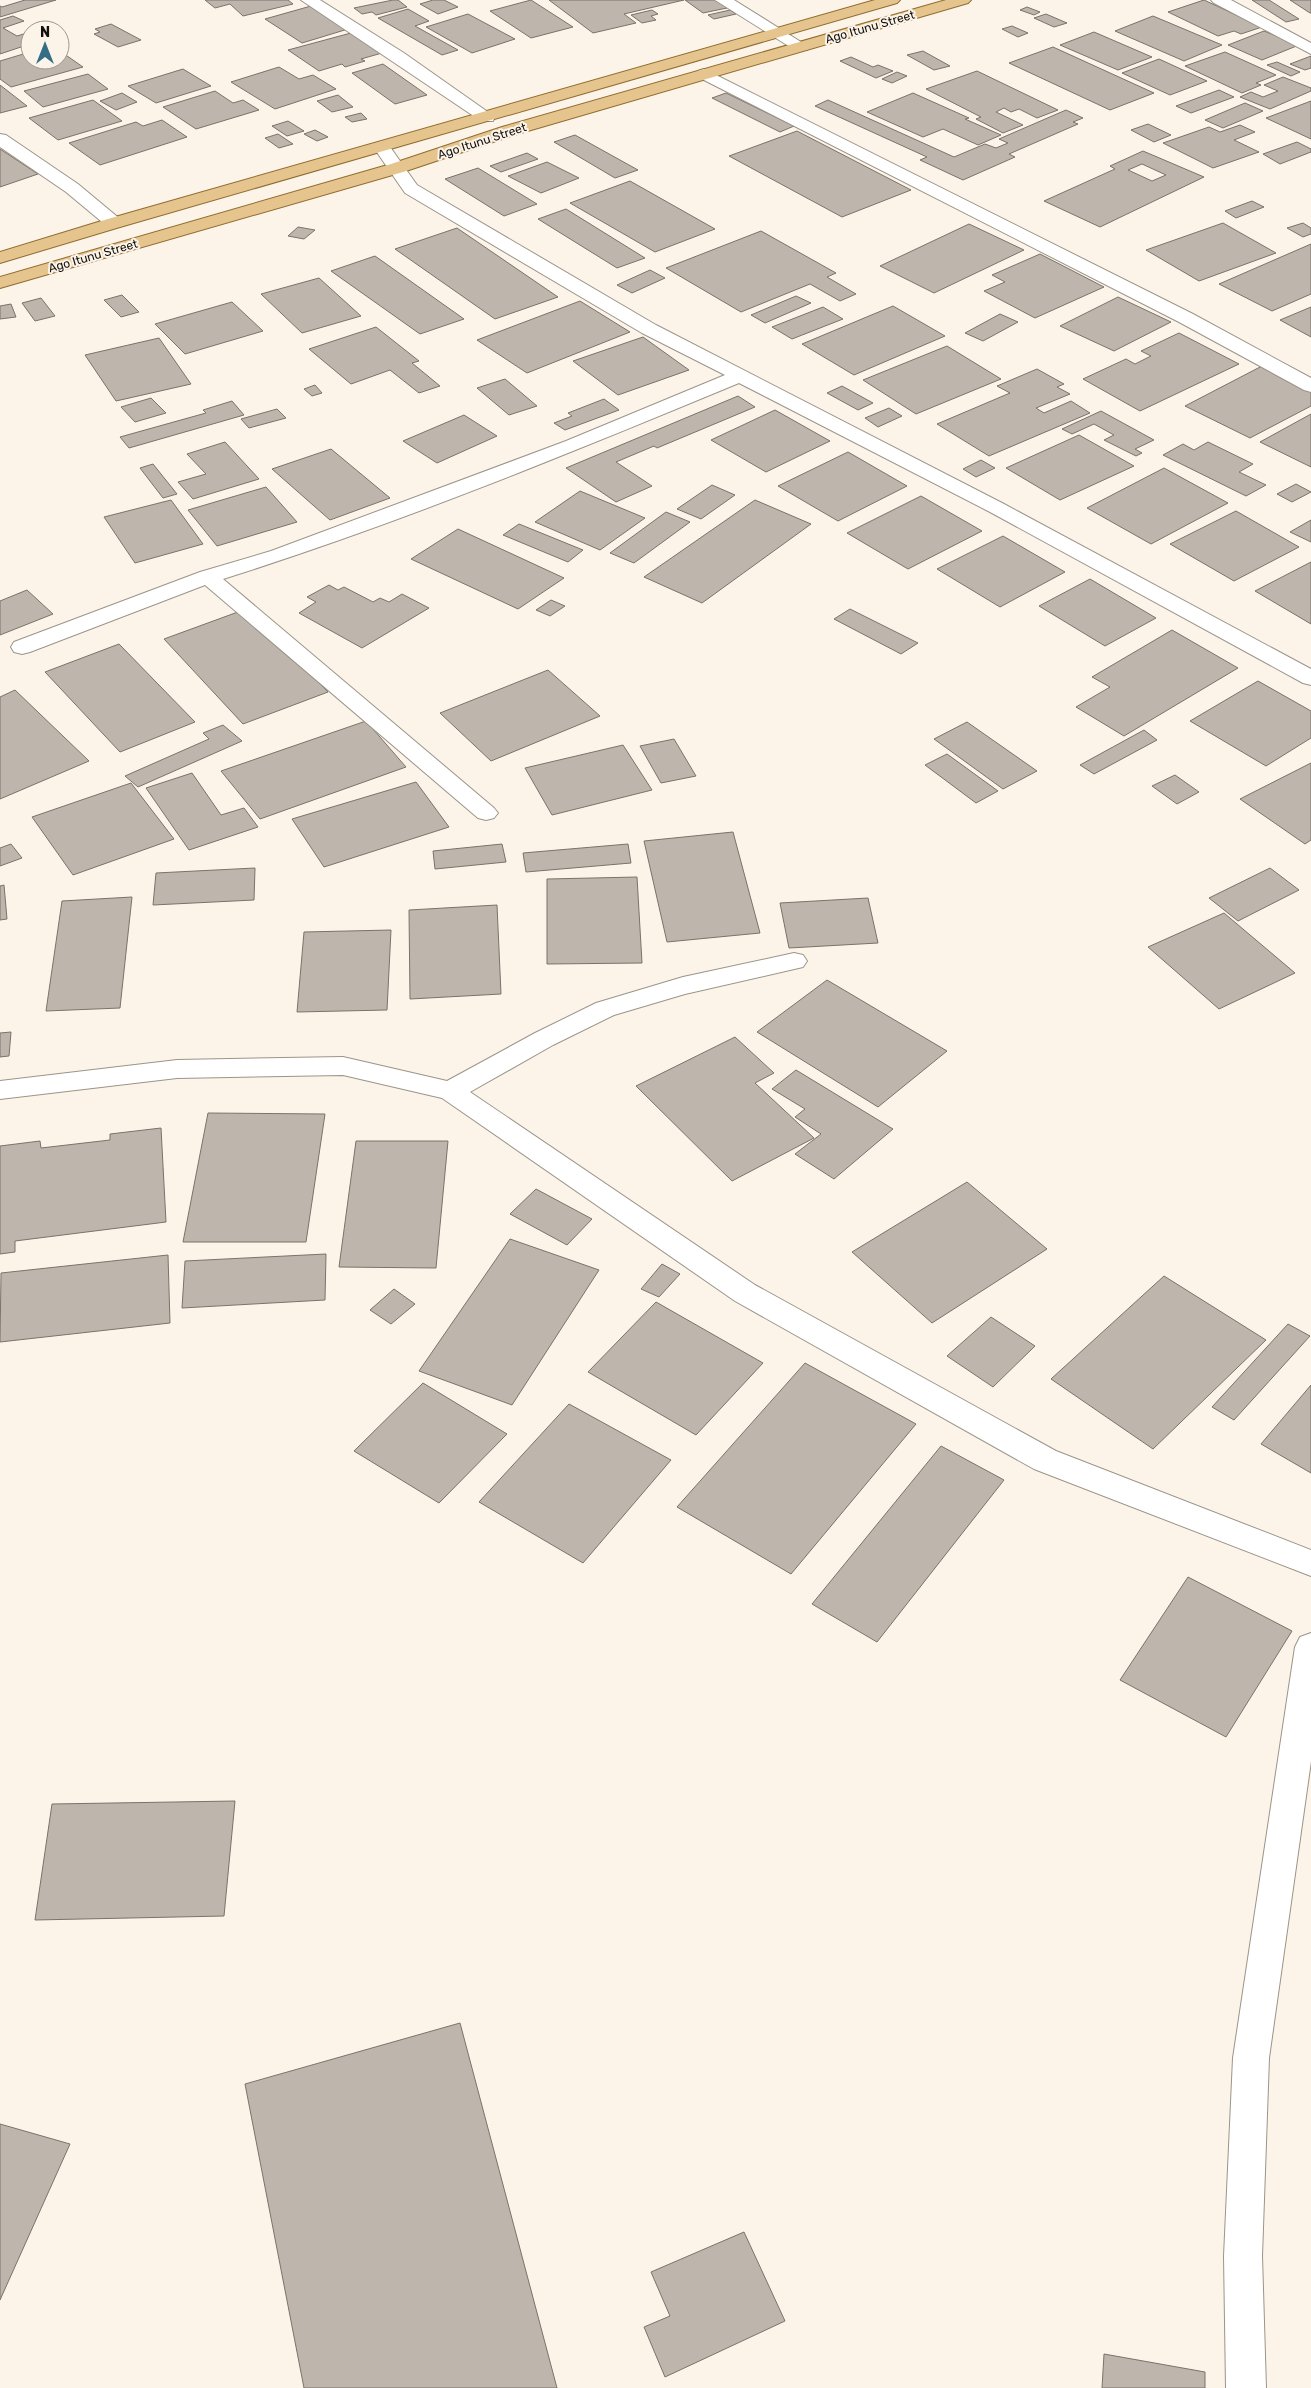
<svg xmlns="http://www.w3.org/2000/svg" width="1311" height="2388" viewBox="0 0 1311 2388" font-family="Rubik,sans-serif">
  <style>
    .building { fill: #beb6ac; stroke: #7a7369; fill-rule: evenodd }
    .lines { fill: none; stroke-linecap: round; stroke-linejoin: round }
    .minor-casing { stroke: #9b9489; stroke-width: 2 }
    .major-casing { stroke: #906c2f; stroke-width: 2 }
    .minor { fill: #fff; fill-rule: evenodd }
    .major { fill: #e5c48e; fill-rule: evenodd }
    .labels { text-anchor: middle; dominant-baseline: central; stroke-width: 4; stroke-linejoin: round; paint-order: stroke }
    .far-street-label { font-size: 12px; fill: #13100d; stroke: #fcf4e8 }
  </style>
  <rect width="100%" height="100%" fill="#fcf4e8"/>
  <!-- building -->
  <path class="building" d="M25 0H56L0 17V6L2 7Z
    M205 0H288L293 4 243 16 230 4 215 8Z
    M393 0H398L407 7 376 15 372 12 362 14 354 8Z
    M433 0H444L458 7 438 14 420 4Z
    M531 0 573 27 531 38 490 11Z
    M549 0H684L624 14 636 23 593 33Z
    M685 0H716L727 8 703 13Z
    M1204 0 1262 27 1241 34 1234 31 1218 36 1168 12Z
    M1252 0H1269L1299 19 1286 22Z
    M1290 0H1311V13H1310Z
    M311 6 348 29 302 43 265 19Z
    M1027 7 1040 12 1034 15 1020 10Z
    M408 9 429 21 415 26 458 50 442 55 378 18Z
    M652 10 658 14 651 16 656 20 642 23 631 15Z
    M730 10 736 14 714 19 708 15Z
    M468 14 515 39 472 53 426 27Z
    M1046 14 1067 23 1054 27 1034 18Z
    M13 16 24 21 3 28 17 36 30 32V40L26 42 30 44 0 54V20Z
    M1153 16 1222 45 1184 61 1115 31Z
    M111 24 141 40 118 47 94 34 100 32 95 29Z
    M1012 26 1028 33 1018 37 1002 29Z
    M1264 31 1299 45 1262 60 1228 45Z
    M1094 32 1152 57 1118 70 1060 45Z
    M351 33 382 53 361 59 365 61 345 67 342 64 319 71 288 50Z
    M1053 47 1154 93 1110 110 1009 63Z
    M60 51 83 67 11 87 0 79V61L30 52V60H60Z
    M923 51 950 66 934 70 907 55Z
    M1225 52 1276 75 1256 83 1261 85 1242 93 1185 66Z
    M1311 56V68L1305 70 1290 64Z
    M851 57 873 67 878 65 893 71 876 78 840 61Z
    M1159 59 1207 81 1170 95 1122 73Z
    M1277 62 1300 72 1291 76 1267 65Z
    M383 64 427 95 395 104 352 73Z
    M279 67 299 79 313 75 336 89 275 109 231 82Z
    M183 69 211 86 156 103 128 86Z
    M977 71 1058 110 1037 118 1019 109 1011 112 1004 108 996 112 1023 125 1003 133 976 119 981 117 926 89Z
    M897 72 907 76 892 83 882 79Z
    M88 74 108 89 43 107 24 91Z
    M1283 77 1311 88V91L1270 109 1240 97 1251 92 1263 97 1278 91 1264 85Z
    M0 85 27 106 0 113Z
    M1219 90 1234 97 1191 113 1176 106Z
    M215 91 233 103 243 100 259 110 196 129 163 107Z
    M122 93 137 102 116 110 100 101Z
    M726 93 794 126 780 132 712 98Z
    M913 93 969 118 965 119 1001 135 978 145 943 129 923 137 867 112Z
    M338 95 353 107 332 112 317 101Z
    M93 100 122 121 58 140 29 118Z
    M828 100 954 157 985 144 996 148 1008 143 999 139 1066 110 1083 118 1073 122 1078 124 1009 154 1015 157 963 180 920 160 927 157 815 106Z
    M1311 101V139L1266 118Z
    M1245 103 1263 111 1223 128 1205 120Z
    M361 113 367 119 352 122 345 117Z
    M162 120 187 137 100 165 69 143 136 122 143 126Z
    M288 121 304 131 287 136 272 126Z
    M1148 124 1171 135 1154 142 1131 130Z
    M1240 125 1255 132 1234 140 1259 152 1213 168 1163 143 1209 127 1220 132Z
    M315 130 328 137 317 141 304 134Z
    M797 131 911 190 842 217 729 156Z
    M278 134 293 144 279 148 265 138Z
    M575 135 638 170 615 178 554 142Z
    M1297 142 1311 149V152L1280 164 1263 154Z
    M0 149 38 174 0 187Z
    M1143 151 1204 177 1100 227 1044 201 1115 169 1110 166ZM1142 164 1166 175 1152 181 1128 170Z
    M527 153 538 159 501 172 490 166Z
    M547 162 579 178 541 193 508 176Z
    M478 168 537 204 504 216 445 179Z
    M630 181 715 229 655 252 570 203Z
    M1252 201 1264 207 1236 218 1225 211Z
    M566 209 645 258 617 268 538 219Z
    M1223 223 1276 253 1199 281 1146 250Z
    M1303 223 1311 228V234L1303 237 1287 228Z
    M969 224 1024 250 934 293 880 266Z
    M298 227 315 230 304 239 288 236Z
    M457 228 558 297 495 319 395 249Z
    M761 231 836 273 827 277 856 294 840 301 810 284 741 312 666 268Z
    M1311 244V294L1272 311 1219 284Z
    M1040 254 1104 287 1035 318 984 291 1005 282 992 275Z
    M375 256 464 319 420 334 331 271Z
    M650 270 665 278 632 293 617 285Z
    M319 278 361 316 302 333 261 294Z
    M122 295 139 312 121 317 104 300Z
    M796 296 811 303 765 323 751 315Z
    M1118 297 1171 322 1114 351 1060 326Z
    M41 298 55 316 35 321 22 303Z
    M580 301 630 332 527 373 477 340Z
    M232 302 263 331 185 354 155 324Z
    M11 304 16 317 0 319V306Z
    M893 306 945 336 854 375 802 344Z
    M823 307 843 319 792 339 772 327Z
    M1311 307V337L1280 320Z
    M1000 314 1018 322 983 341 965 333Z
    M376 327 419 361 412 363 440 386 419 393 390 370 351 384 309 349Z
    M1179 333 1239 364 1140 411 1083 379 1126 359 1135 364 1151 356 1141 351Z
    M643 337 689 370 618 395 573 361Z
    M159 338 191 384 116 401 85 355Z
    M947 346 1001 379 916 414 863 380Z
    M1262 366 1311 389V406L1250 438 1185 406Z
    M1037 369 1064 384 1057 387 1070 394 1036 408 1044 413 1071 401 1090 413 989 456 937 424 1010 393 997 386Z
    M505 379 537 406 509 415 477 388Z
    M315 385 322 393 312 396 304 389Z
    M842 386 873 403 858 410 827 393Z
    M738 396 755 407 657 448 654 446 616 462 652 486 616 502 566 468Z
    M151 398 166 413 135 422 121 407Z
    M604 399 619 410 565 430 554 423 572 416 568 413Z
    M232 401 244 415 129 448 120 437 206 413 203 410Z
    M889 408 902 416 878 427 865 418Z
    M277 409 286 418 249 428 241 419Z
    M775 410 830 441 766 472 711 440Z
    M1101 411 1154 440 1135 449 1142 453 1136 456 1104 440 1114 435 1094 424 1072 434 1062 429Z
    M1311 414V467L1260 442Z
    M464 415 497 436 437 463 403 441Z
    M1079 435 1134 466 1060 500 1006 468Z
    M225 442 259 479 193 499 178 482 206 474 187 454Z
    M1208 442 1253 464 1239 472 1266 485 1246 496 1163 455 1183 444 1194 450Z
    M331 449 390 498 330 520 272 469Z
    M848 452 907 486 838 521 778 486Z
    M981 460 995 468 976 477 963 469Z
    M153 464 177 494 163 498 140 468Z
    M1164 468 1228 503 1151 544 1087 508Z
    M1296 484 1311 492 1292 502 1277 494Z
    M712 485 735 495 701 519 677 509Z
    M266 487 297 522 217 546 188 510Z
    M580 491 645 518 600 550 535 522Z
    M921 496 982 531 908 569 847 533Z
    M171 500 203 544 135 563 104 517Z
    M755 500 811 524 702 603 644 577Z
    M1236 511 1299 547 1234 581 1170 544Z
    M666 512 690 522 634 563 610 553Z
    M1311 520V542L1290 532Z
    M519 524 583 550 568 562 503 535Z
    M458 529 564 578 518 609 411 559Z
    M1003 536 1065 572 1000 607 937 569Z
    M1311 562V624L1255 591Z
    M1090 579 1156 618 1105 646 1039 606Z
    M329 585 338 590 344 587 373 602 380 598 389 602 402 594 429 608 362 648 299 613 316 602 307 597Z
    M27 590 53 614 0 635V601Z
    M551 600 565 606 550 616 536 610Z
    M246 609 328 692 243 724 164 639Z
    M850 609 918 643 901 654 834 619Z
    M1172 630 1238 668 1124 736 1076 707 1110 687 1092 677Z
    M119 644 195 722 120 752 45 672Z
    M548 670 600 716 491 761 440 713Z
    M1258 681 1311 711V738L1266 766 1190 721Z
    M15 690 89 761 0 799V697Z
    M366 721 406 767 260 819 221 771Z
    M967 722 1037 771 1003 789 934 739Z
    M223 725 242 741 138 787 125 776 209 739 203 733Z
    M1144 730 1157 740 1094 774 1080 765Z
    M674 739 696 776 661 783 640 746Z
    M623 745 652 790 552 815 525 768Z
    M947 754 998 791 976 803 925 765Z
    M1311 763V840L1305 844 1240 799Z
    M192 773 221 815 244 808 258 827 189 850 146 788Z
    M1175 775 1199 792 1177 804 1152 786Z
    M416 782 449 827 324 867 292 819Z
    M131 783 174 839 73 875 32 817Z
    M733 832 760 933 667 942 644 841Z
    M11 844 22 858 0 866V848Z
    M502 844 506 862 435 869 433 851Z
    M628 844 631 863 526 872 523 853Z
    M255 868 254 900 153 905 156 873Z
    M1270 868 1299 890 1238 921 1209 898Z
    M637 877 642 963 547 964V879Z
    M4 885 7 919 0 920V886Z
    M132 897 120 1008 46 1011 62 901Z
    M868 898 878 943 789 948 780 903Z
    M497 905 501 994 410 999 409 910Z
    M1224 913 1295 973 1219 1009 1148 947Z
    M391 930 387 1010 297 1012 304 932Z
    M827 980 947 1051 878 1107 757 1032Z
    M11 1032 9 1056 0 1057V1033Z
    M735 1037 774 1073 755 1083 814 1138 732 1181 636 1086Z
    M796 1070 893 1129 834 1179 795 1154 821 1134 795 1117 805 1109 772 1089Z
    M208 1113 325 1114 306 1242H183Z
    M161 1128 166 1222 15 1241V1252L0 1254V1146L40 1141 41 1148 110 1140V1134Z
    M356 1141H448L436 1268 339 1267Z
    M967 1182 1047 1249 932 1323 852 1252Z
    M536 1189 592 1219 567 1245 510 1214Z
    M510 1239 599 1270 512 1405 419 1371Z
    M326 1254 325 1300 182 1308 185 1261Z
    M168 1255 170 1323 0 1342 1 1273Z
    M662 1264 680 1274 659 1297 641 1289Z
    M1164 1276 1266 1340 1153 1449 1051 1379Z
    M394 1289 415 1304 391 1324 370 1310Z
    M656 1302 763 1363 696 1435 588 1372Z
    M991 1317 1035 1346 993 1387 947 1356Z
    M1288 1324 1310 1336 1234 1420 1212 1407Z
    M805 1363 916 1424 791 1574 677 1507Z
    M423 1383 507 1434 439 1503 354 1451Z
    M1311 1385V1473L1261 1444Z
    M569 1404 671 1460 583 1563 479 1502Z
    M941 1446 1004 1480 877 1642 812 1604Z
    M1188 1577 1292 1631 1226 1737 1120 1680Z
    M235 1801 224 1916 35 1920 52 1804Z
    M460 2023 557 2388H304L245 2084Z
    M0 2124 70 2144 0 2300Z
    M744 2232 785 2321 665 2377 644 2327 670 2316 651 2272Z
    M1104 2354 1205 2372V2388H1102Z"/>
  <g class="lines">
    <!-- minor casing -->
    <g class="minor-casing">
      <path id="minor" d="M301 0H320L404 53 495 117 493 121H481Z
        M715 0H734L809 47 807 50H795Z
        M1211 0H1231L1311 43V54L1214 3Z
        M704 69 1193 314 1311 378V392L1304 390 1179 322 698 77 696 74 698 71Z
        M0 134 6 135 78 184 120 219 123 223 120 227H108L66 192 0 147Z
        M382 143 388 144 417 185 656 325 1004 504 1311 669V685L1303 683 990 512 739 383C570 453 398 524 223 579L494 808 498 813 494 818 486 820 478 818 205 585 30 652 22 654 14 652 11 647 14 642 200 572 271 551 566 441 725 375 642 333 405 193 374 148 376 144Z
        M794 953 803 955 807 961 803 967 685 994 614 1015 553 1045 470 1092 755 1285 1056 1451 1311 1550V1576L1034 1469 735 1301 442 1098 343 1075 177 1078 0 1099V1081L177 1060 343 1057 447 1081 535 1033 596 1003 683 977Z
        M1311 1633V1761L1269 2058 1262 2256 1266 2388H1226L1224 2256 1233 2058 1295 1647 1300 1637Z"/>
    </g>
    <!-- major casing -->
    <g class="major-casing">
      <path id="major" d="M875 0H900L897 3 120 227 0 263V252L108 219Z
        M946 0H971L968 3 514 135 403 172 0 288V277L391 164 502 127Z"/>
    </g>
    <!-- minor -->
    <use href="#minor" class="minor"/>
    <!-- major -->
    <use href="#major" class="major"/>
  </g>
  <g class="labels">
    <!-- far-street labels -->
    <g class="far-street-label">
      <text transform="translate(870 27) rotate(-16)">Ago Itunu Street</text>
      <text transform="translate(482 141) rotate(-18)">Ago Itunu Street</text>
      <text transform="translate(93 256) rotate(-16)">Ago Itunu Street</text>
    </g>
  </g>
  <!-- north arrow -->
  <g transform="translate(45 45)"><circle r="24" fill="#fcf4e8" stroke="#9f9990"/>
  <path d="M0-4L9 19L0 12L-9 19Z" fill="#336e86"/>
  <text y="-8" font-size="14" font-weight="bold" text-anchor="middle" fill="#13100d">N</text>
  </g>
</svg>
